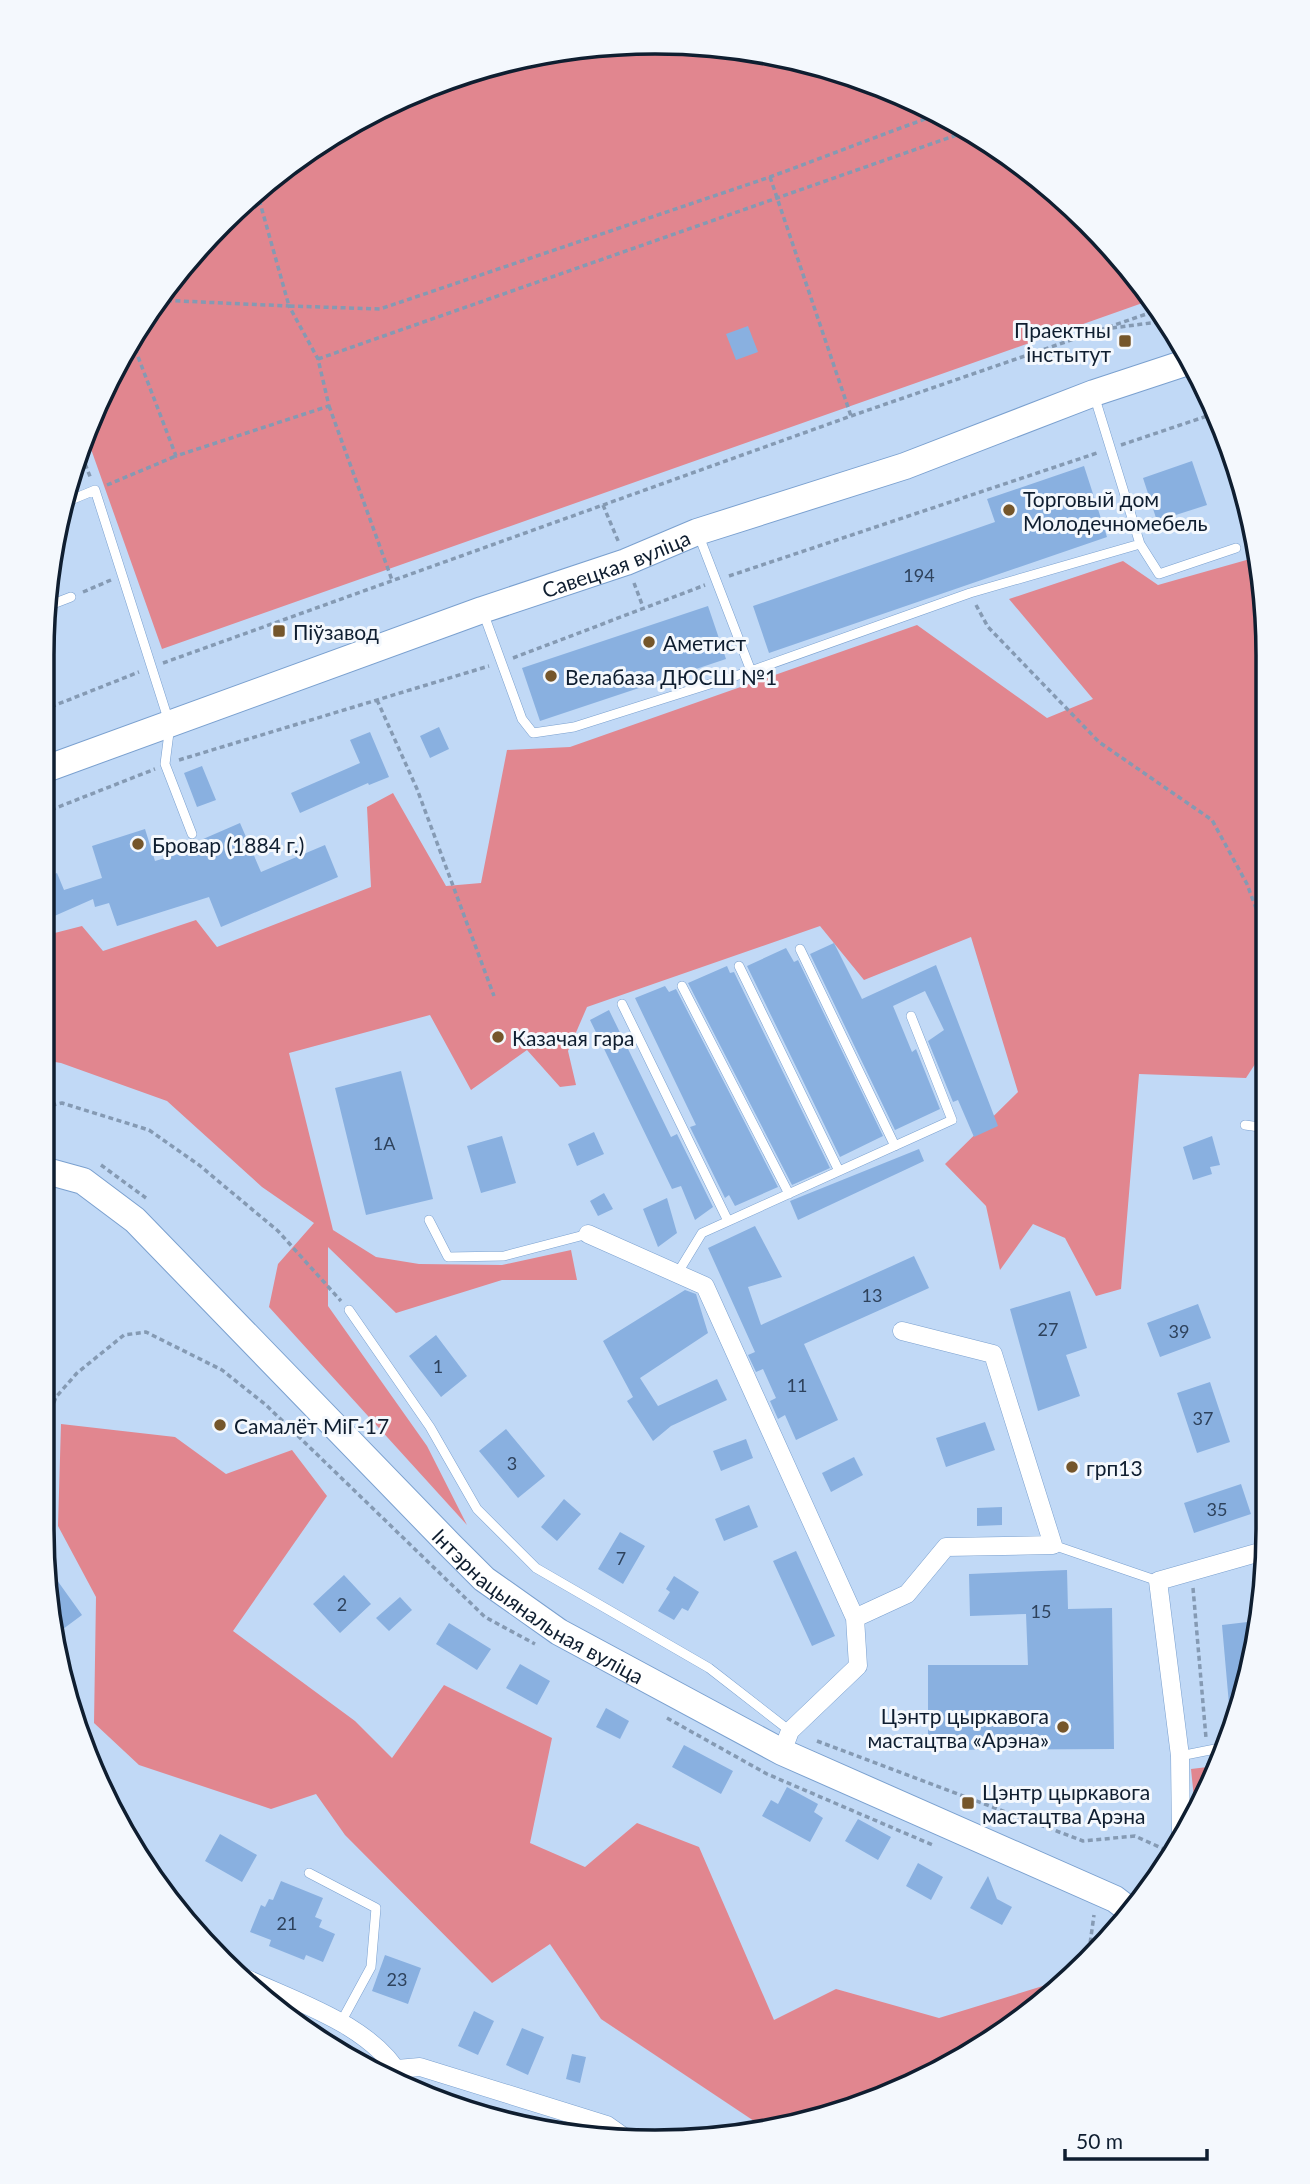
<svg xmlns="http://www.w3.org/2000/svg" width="1310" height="2184" viewBox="0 0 1310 2184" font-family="Lato,sans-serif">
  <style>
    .green { fill: #e1868f }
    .building { fill: #89b0e0 }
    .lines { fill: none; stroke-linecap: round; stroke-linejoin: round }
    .lane-casing { stroke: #7aa0cf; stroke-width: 10 }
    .street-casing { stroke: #7aa0cf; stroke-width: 19 }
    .secondary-casing { stroke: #7aa0cf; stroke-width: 28 }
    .path { stroke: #859ab3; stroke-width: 3.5; stroke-dasharray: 5 3.5; stroke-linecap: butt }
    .lane { stroke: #fff; stroke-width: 9 }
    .street { stroke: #fff; stroke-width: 18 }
    .secondary { stroke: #fff; stroke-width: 26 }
    .poi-dot { fill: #75562b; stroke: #f4f8fd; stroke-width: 2.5 }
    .labels { text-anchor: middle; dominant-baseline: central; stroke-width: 6; stroke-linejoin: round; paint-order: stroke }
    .number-label { font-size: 18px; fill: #2e425c }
    .poi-label { font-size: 21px; fill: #0f1e30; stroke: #f4f8fd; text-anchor: start }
    .street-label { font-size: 21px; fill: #0f1e30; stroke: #f4f8fd }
    .rim { fill: none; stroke: #0f1e30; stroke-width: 3.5 }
  </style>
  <rect width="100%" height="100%" fill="#c1d9f6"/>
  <!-- green -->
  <path class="green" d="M655 42 775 54 890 89 996 146 1116 251 1151 300 162 649 86 435 146 314 222 221 315 145 421 89 536 54Z
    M1256 549 1267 615V994L1259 1058 1246 1078 1139 1074 1121 1289 1096 1296 1065 1238 1033 1224 1000 1270 986 1206 945 1164 1018 1092 971 937 864 980 820 926 587 1007 568 1051 576 1085 560 1087 527 1050 471 1090 430 1015 289 1053 333 1230 376 1257 419 1264 502 1265 571 1250 577 1280H502L396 1313 328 1247V1306L427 1446 467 1525 269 1307 278 1264 314 1223 262 1187 167 1101 61 1063 43 1060V936L82 926 103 951 196 920 217 947 371 887 367 807 393 793 446 886 481 883 507 750 570 747 917 625 1047 718 1093 699 1009 599 1123 561 1158 585 1250 559Z
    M61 1424 175 1437 226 1474 292 1450 327 1496 233 1631 355 1721 392 1758 444 1685 552 1738 530 1843 585 1867 637 1823 699 1847 774 2020 836 1989 939 2018 1046 1985V1996L1028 2016 852 2110 760 2125 601 2019 550 1944 492 1983 345 1835 316 1794 271 1809 139 1765 94 1723 96 1597 58 1526Z
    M1216 1766 1195 1808 1191 1769Z"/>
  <!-- building -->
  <path class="building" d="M748 326 758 352 736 360 726 334Z
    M1192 461 1207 505 1157 521 1143 478Z
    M1084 466 1107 537 769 653 753 606 995 522 987 499Z
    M708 606 726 659 540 721 522 668Z
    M439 727 449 749 430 758 420 736Z
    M370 732 389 777 369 785 368 783 300 813 291 793 360 763 350 740Z
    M202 766 216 800 197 807 184 773Z
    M240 823 261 872 325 845 338 877 221 927 209 897 117 926 109 903 95 907 93 899 43 921V879L57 873 64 890 102 878 92 846 145 829 155 861 189 851 187 846Z
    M834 943 862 999 936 965 998 1126 974 1137 958 1100 953 1102 928 1041 944 1030 925 991 893 1006 912 1052 916 1049 940 1109 895 1130 810 954Z
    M786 948 794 962 798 960 883 1136 840 1157 747 966Z
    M727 966 730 973 734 972 830 1168 792 1185 688 983Z
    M665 986 669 992 676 989 778 1187 735 1206 729 1195 725 1198 690 1127 696 1125 635 998Z
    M609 1010 671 1137 677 1134 713 1207 695 1220 681 1186 672 1189 590 1020Z
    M401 1071 433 1199 366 1215 335 1088Z
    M594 1132 604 1154 577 1166 568 1144Z
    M502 1136 516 1183 481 1193 467 1146Z
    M1212 1136 1220 1165 1210 1167 1212 1174 1193 1180 1183 1147Z
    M919 1149 924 1161 798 1220 790 1201Z
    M604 1193 613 1209 598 1216 590 1201Z
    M667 1198 677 1233 658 1247 643 1209Z
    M755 1226 782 1277 748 1287 761 1325 914 1256 929 1288 804 1344 838 1420 796 1440 785 1415 778 1419 770 1401 776 1398 763 1369 756 1372 748 1355 755 1352 708 1248Z
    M685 1290 696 1294 708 1333 640 1378 658 1406 717 1379 727 1400 671 1426 653 1441 627 1401 633 1397 603 1341Z
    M1070 1291 1087 1348 1066 1355 1080 1396 1038 1411 1010 1309Z
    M1198 1304 1211 1338 1160 1357 1147 1323Z
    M436 1335 467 1376 441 1397 409 1356Z
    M1210 1382 1230 1442 1197 1453 1177 1393Z
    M985 1422 995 1450 946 1467 936 1438Z
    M506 1429 545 1476 518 1498 479 1451Z
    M746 1439 753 1458 721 1471 713 1451Z
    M854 1457 863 1475 831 1492 822 1473Z
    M1241 1484 1251 1514 1194 1533 1184 1503Z
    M564 1499 581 1514 557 1541 541 1527Z
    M749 1505 758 1527 724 1541 715 1519Z
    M1002 1507V1525L977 1526V1508Z
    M620 1532 645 1546 623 1584 598 1569Z
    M796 1551 835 1636 812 1646 773 1561Z
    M49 1569 82 1615 59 1632Z
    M1067 1570 1068 1609 1112 1608 1114 1749 928 1750V1665H1028L1026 1614 970 1616 969 1574Z
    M344 1575 371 1604 340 1633 313 1604Z
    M674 1576 699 1592 688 1611 682 1608 674 1620 658 1611 670 1592 666 1589Z
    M400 1597 412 1610 389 1631 376 1618Z
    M1256 1621 1235 1726 1231 1727 1222 1625Z
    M449 1623 491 1649 477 1670 436 1644Z
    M520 1664 550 1681 537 1705 506 1688Z
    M606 1708 629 1721 620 1739 596 1727Z
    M684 1745 733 1771 721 1794 672 1767Z
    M787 1787 818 1804 814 1812 823 1818 810 1842 762 1816 771 1800 778 1804Z
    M858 1819 891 1837 878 1860 845 1841Z
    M220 1834 257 1855 242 1882 205 1861Z
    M918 1863 943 1877 931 1900 906 1886Z
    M988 1876 997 1899 1012 1907 1002 1925 970 1908Z
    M281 1881 323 1898 315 1917 322 1920 319 1927 335 1934 323 1962 306 1955 304 1960 269 1946 271 1940 250 1932 261 1905 265 1907 269 1899 273 1900Z
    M385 1955 421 1968 408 2004 372 1991Z
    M474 2011 494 2021 478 2055 458 2046Z
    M522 2028 544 2037 528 2075 506 2065Z
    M572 2054 586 2057 580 2083 566 2079Z"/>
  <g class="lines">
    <!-- lane casing -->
    <g class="lane-casing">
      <path id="lane" d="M1094 395 1140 544 1159 574 1236 548
        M66 502 95 490 170 725 165 764 192 834
        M699 536 751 671 970 593 1140 544
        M45 607 71 597
        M483 612 522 719 533 733 574 727 751 671
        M800 949 895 1146
        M739 966 839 1171
        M682 986 789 1194
        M622 1004 728 1221
        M1245 1125 1267 1128
        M429 1220 448 1257 504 1256 588 1234
        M677 1274 702 1233 952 1120 911 1016
        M349 1310 430 1427 477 1509 536 1568 709 1668 790 1731
        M1053 1545 1158 1581
        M1180 1756 1225 1747
        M309 1873 376 1908 371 1967 340 2024"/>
    </g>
    <!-- street casing -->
    <g class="street-casing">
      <path id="street" d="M588 1234 705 1286 855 1618 858 1666 790 1731 782 1752
        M855 1618 907 1594 946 1547 1053 1545 993 1354 902 1331
        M1181 1837 1180 1756 1158 1581 1267 1550
        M243 1977C296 2002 373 2025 402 2079
        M397 2069 420 2067 607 2125 624 2137"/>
    </g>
    <!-- secondary casing -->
    <g class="secondary-casing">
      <g id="secondary">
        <path id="s1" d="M43 770 482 610 626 562 697 532 905 466 1094 393 1191 361"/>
        <path id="s2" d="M43 1170 83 1181 135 1220 450 1545 484 1579 559 1632 782 1752 1115 1899 1128 1909"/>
      </g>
    </g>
    <!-- path -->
    <path class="path" d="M770 177 851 416
      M257 192 289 306 380 309 770 177 938 114
      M1112 328 1166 321
      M132 341 176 456 329 406 318 359 289 306 157 300
      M318 359 968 131
      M329 406 392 580
      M1121 445 1213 414
      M79 448 91 479
      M107 485 176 456
      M603 505 619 543
      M729 576 1097 453
      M634 583 643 607
      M83 592 111 580
      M976 605 988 627 1099 742 1212 820 1247 884 1267 938
      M513 658 705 585
      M163 663 851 416 1158 310
      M377 700 417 789 494 996
      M43 710 139 672
      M179 760 489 666
      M43 813 155 769
      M43 1107 62 1103 149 1130 199 1165 278 1231 341 1301
      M101 1165 146 1198
      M42 1520 48 1483 46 1424 56 1397 77 1373 124 1335 146 1332 222 1370 266 1405 485 1617 535 1644
      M1193 1588 1206 1738
      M667 1718 767 1774 935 1846
      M817 1741 1083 1841 1135 1836 1168 1851
      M1208 1763 1210 1778
      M1089 1951 1094 1915"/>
    <!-- lane -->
    <use href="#lane" class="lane"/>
    <!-- street -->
    <use href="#street" class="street"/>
    <!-- secondary -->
    <use href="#secondary" class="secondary"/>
  </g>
  <!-- markers -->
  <g class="poi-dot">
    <rect x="1118" y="334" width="14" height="14" rx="3.5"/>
    <circle cx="1009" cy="510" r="7"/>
    <rect x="272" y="624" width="14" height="14" rx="3.5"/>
    <circle cx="649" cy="642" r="7"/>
    <circle cx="551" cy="676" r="7"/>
    <circle cx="138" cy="844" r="7"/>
    <circle cx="498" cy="1037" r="7"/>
    <circle cx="220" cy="1425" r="7"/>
    <circle cx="1072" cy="1467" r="7"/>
    <circle cx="1063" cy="1727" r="7"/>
    <rect x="961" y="1796" width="14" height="14" rx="3.5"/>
  </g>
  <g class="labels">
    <!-- number labels -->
    <g class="number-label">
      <text x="919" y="575">194</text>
      <text x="384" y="1143">1А</text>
      <text x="872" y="1295">13</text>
      <text x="1048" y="1329">27</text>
      <text x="1179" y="1331">39</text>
      <text x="438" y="1366">1</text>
      <text x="797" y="1385">11</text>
      <text x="1203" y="1418">37</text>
      <text x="512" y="1463">3</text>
      <text x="1217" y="1509">35</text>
      <text x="621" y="1558">7</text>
      <text x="342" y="1604">2</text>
      <text x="1041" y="1611">15</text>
      <text x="287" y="1923">21</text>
      <text x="397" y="1979">23</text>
    </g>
    <!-- poi labels -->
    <g class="poi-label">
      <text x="1111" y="329" text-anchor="end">Праектны<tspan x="1111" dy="24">інстытут</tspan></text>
      <text x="1023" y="498">Торговый дом<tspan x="1023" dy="24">Молодечномебель</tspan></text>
      <text x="293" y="631">Піўзавод</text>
      <text x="663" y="642">Аметист</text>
      <text x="565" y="676">Велабаза ДЮСШ №1</text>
      <text x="152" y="844">Бровар (1884 г.)</text>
      <text x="512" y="1037">Казачая гара</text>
      <text x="234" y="1425">Самалёт МіГ-17</text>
      <text x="1086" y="1467">грп13</text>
      <text x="1049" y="1715" text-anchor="end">Цэнтр цыркавога<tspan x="1049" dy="24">мастацтва «Арэна»</tspan></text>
      <text x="982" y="1791">Цэнтр цыркавога<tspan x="982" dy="24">мастацтва Арэна</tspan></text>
    </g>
    <!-- street labels -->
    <g class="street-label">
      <text stroke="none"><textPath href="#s1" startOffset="609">Савецкая вуліца</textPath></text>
      <text stroke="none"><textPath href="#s2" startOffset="667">Інтэрнацыянальная вуліца</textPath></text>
    </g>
  </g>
  <!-- crop -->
  <path d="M0 0H1310V2184H0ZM655 54H655A601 601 0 0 1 1256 655V1529A601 601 0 0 1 655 2130H655A601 601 0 0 1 54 1529V655A601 601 0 0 1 655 54Z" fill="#f4f8fd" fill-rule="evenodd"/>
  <path class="rim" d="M655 54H655A601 601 0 0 1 1256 655V1529A601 601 0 0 1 655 2130H655A601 601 0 0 1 54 1529V655A601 601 0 0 1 655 54Z"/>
  <!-- scale -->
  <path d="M1065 2149v10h142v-10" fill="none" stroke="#0f1e30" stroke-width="3.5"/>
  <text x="1076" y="2149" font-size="21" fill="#0f1e30" stroke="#f4f8fd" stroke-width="5" paint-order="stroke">50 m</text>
</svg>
